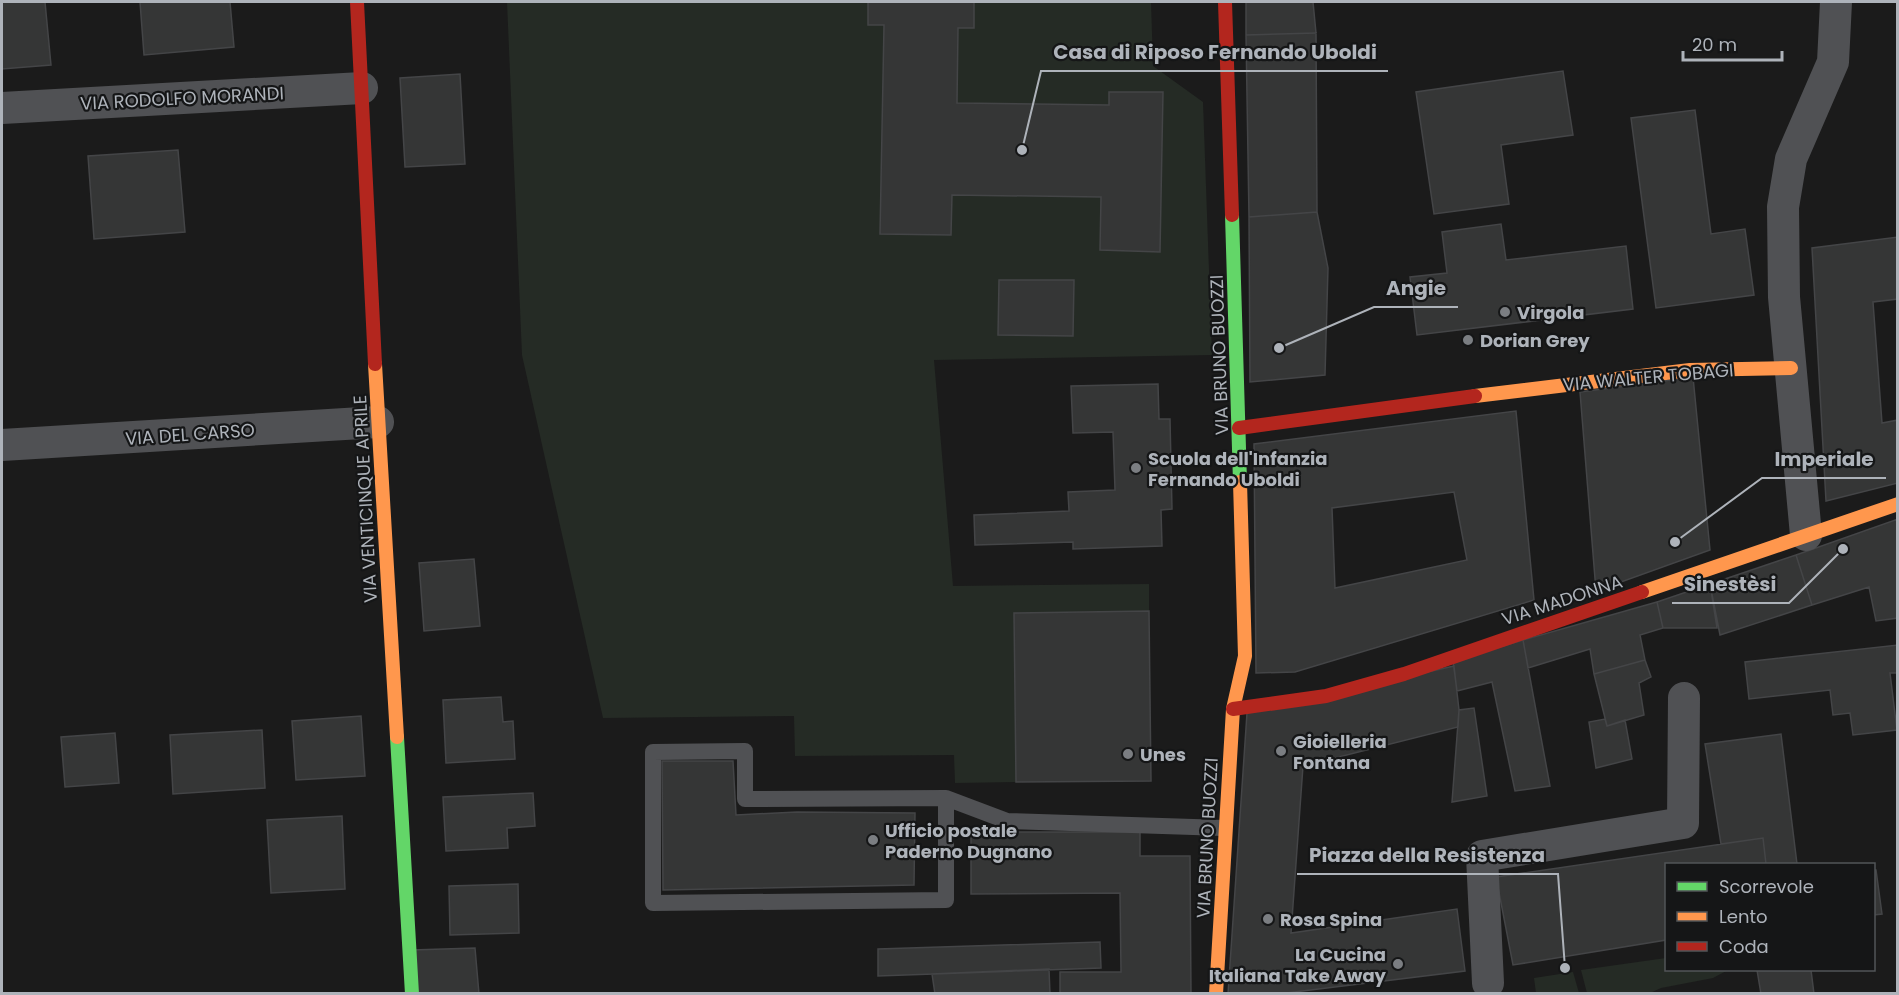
<svg xmlns="http://www.w3.org/2000/svg" width="1899" height="995" viewBox="0 0 1899 995" font-family="Poppins,sans-serif">
  <style>
    .green { fill: #252b25 }
    .building { fill: #353636; stroke: #444547; stroke-width: 1.5; fill-rule: evenodd }
    .lines { fill: none; stroke-linecap: round; stroke-linejoin: round }
    .lane { stroke: #505154; stroke-width: 16 }
    .street { stroke: #505154; stroke-width: 32 }
    .fast { stroke: #63d668; stroke-width: 14 }
    .slow { stroke: #ff974d; stroke-width: 14 }
    .jam { stroke: #b3261e; stroke-width: 14 }
    .poi-dot { fill: #7b7e82; stroke: #151617; stroke-width: 2 }
    .labels { text-anchor: middle; dominant-baseline: central; stroke-width: 4.5; stroke-linejoin: round; paint-order: stroke }
    .street-label { font-size: 18px; fill: #aeb3ba; stroke: #151617 }
    .poi-label { font-size: 18px; font-weight: bold; fill: #aeb3ba; stroke: #151617; text-anchor: start }
    .leader { fill: none; stroke: #aeb3ba; stroke-width: 2 }
    .callout-dot { fill: #aeb3ba; stroke: #151617; stroke-width: 2 }
    .callout-label { font-size: 20px; text-anchor: middle; font-weight: bold; fill: #aeb3ba; stroke: #151617; stroke-width: 4.5; stroke-linejoin: round; paint-order: stroke }
  </style>
  <rect width="100%" height="100%" fill="#1b1b1b"/>
  <!-- green -->
  <path class="green" d="M507 2H1151L1153 66 1203 102 1212 355 934 360 953 586 1149 584V611L1014 613 1016 782 955 783 954 755 795 756 794 716 603 718 522 355Z
    M1666 958V970H1728L1713 978 1661 988 1650 993H1587L1581 970Z
    M1573 972 1579 993H1536L1534 978Z"/>
  <!-- building -->
  <path class="building" d="M2 2H45L51 65 2 69Z
    M140 2H230L234 47 144 55Z
    M868 2H974V28H958L957 103 1109 105V92H1163L1160 252 1100 250 1101 197 952 195 951 235 880 234 884 25H868Z
    M1246 2H1313L1316 33 1246 35Z
    M1316 33 1317 212 1249 217 1246 35Z
    M1563 71 1573 135 1501 145 1509 204 1434 214 1416 92Z
    M460 74 465 164 405 167 400 78Z
    M1695 110 1711 234 1745 229 1754 295 1656 308 1631 118Z
    M178 150 185 232 94 239 88 156Z
    M1317 212 1328 268 1325 375 1250 382 1249 217Z
    M1501 224 1506 260 1626 246 1633 309 1417 335 1410 277 1447 273 1442 232Z
    M1898 237V299L1873 302 1882 423 1898 420V483L1826 501 1812 248Z
    M999 280H1074L1073 336 998 335Z
    M1693 377 1710 550 1596 591 1580 392Z
    M1158 384 1159 419H1170L1172 509 1161 510 1162 546 1073 549V542L975 545 974 515 1069 511 1068 492 1115 490 1113 432 1073 433 1071 386Z
    M1516 411 1534 600 1295 672 1256 673 1254 444ZM1454 492 1467 560 1335 588 1332 508Z
    M1898 519V618L1876 621 1869 587 1812 605 1796 555Z
    M1796 555 1812 605 1720 635 1710 584Z
    M474 559 480 626 424 631 419 563Z
    M1710 584 1717 628H1663L1657 602Z
    M1657 602 1663 628 1640 635 1645 660 1594 674 1590 649 1528 668 1523 640Z
    M1149 611 1151 781 1016 782 1014 613Z
    M1523 640 1550 786 1515 791 1492 682 1457 691 1453 661Z
    M1898 645V673H1890L1897 730 1853 735 1850 713 1833 715 1830 690 1749 699 1745 662Z
    M1645 660 1651 677 1639 683 1644 715 1607 726 1594 674Z
    M1454 666 1459 710 1458 727 1303 766 1291 933 1457 909 1465 971 1278 994H1228L1247 713Z
    M501 697 503 722 513 721 515 759 446 763 443 700Z
    M1474 708 1487 796 1452 802 1459 710Z
    M361 716 365 776 296 780 292 721Z
    M1605 719 1607 726 1625 720 1632 759 1596 768 1589 722Z
    M262 730 265 788 173 794 170 735Z
    M115 733 119 783 65 787 61 737Z
    M1781 734 1797 864H1766L1763 838 1721 844 1705 744Z
    M662 761H733L736 815 797 812 915 813 914 885 663 890Z
    M533 793 535 826 507 828 508 848 446 851 443 797Z
    M342 816 345 889 271 893 267 820Z
    M971 832H1140V856H1190L1191 994H1060V972H1121L1120 893 971 894Z
    M1763 838 1766 864H1666V940L1513 965 1496 877Z
    M1874 870H1876L1882 914 1874 915Z
    M518 884 519 933 450 935 449 886Z
    M1100 942 1101 968 878 976V949Z
    M475 948 479 994H417L412 950Z
    M1049 969 1050 994H935L932 974Z
    M1757 970H1811L1814 994H1761Z"/>
  <g class="lines">
    <!-- lane -->
    <path class="lane" d="M946 798V900L653 903V752L745 751V799L946 798 1007 821 1224 828"/>
    <!-- street -->
    <path class="street" d="M2 108 362 88
      M2 445 378 422
      M1806 535 1784 297 1783 207 1791 159 1833 62 1836 2
      M1488 983 1482 856 1683 823 1684 698"/>
    <!-- fast -->
    <path class="fast" d="M1232 215 1240 482
      M397 737 412 994"/>
    <!-- slow -->
    <path class="slow" d="M375 364 397 737
      M1475 396 1690 370 1791 368
      M1642 592 1898 504
      M1216 994 1233 709 1245 656 1240 482"/>
    <!-- jam -->
    <path class="jam" d="M357 2 375 364
      M1225 2 1232 215
      M1239 428 1475 396
      M1233 709 1326 696 1404 674 1642 592"/>
  </g>
  <!-- markers -->
  <g class="poi-dot">
    <circle cx="1505" cy="312" r="6"/>
    <circle cx="1468" cy="340" r="6"/>
    <circle cx="1136" cy="468" r="6"/>
    <circle cx="1281" cy="751" r="6"/>
    <circle cx="1128" cy="754" r="6"/>
    <circle cx="873" cy="840" r="6"/>
    <circle cx="1268" cy="919" r="6"/>
    <circle cx="1398" cy="964" r="6"/>
  </g>
  <g class="labels">
    <!-- street labels -->
    <g class="street-label">
      <text transform="translate(182 98) rotate(-3)">VIA RODOLFO MORANDI</text>
      <text transform="translate(1219 355) rotate(-92)">VIA BRUNO BUOZZI</text>
      <text transform="translate(1648 377) rotate(-5)">VIA WALTER TOBAGI</text>
      <text transform="translate(190 434) rotate(-4)">VIA DEL CARSO</text>
      <text transform="translate(365 499) rotate(-93)">VIA VENTICINQUE APRILE</text>
      <text transform="translate(1562 600) rotate(-18)">VIA MADONNA</text>
      <text transform="translate(1207 838) rotate(-87)">VIA BRUNO BUOZZI</text>
    </g>
    <!-- poi labels -->
    <g class="poi-label">
      <text x="1517" y="312">Virgola</text>
      <text x="1480" y="340">Dorian Grey</text>
      <text x="1148" y="458">Scuola dell'Infanzia<tspan x="1148" dy="21">Fernando Uboldi</tspan></text>
      <text x="1293" y="741">Gioielleria<tspan x="1293" dy="21">Fontana</tspan></text>
      <text x="1140" y="754">Unes</text>
      <text x="885" y="830">Ufficio postale<tspan x="885" dy="21">Paderno Dugnano</tspan></text>
      <text x="1280" y="919">Rosa Spina</text>
      <text x="1386" y="954" text-anchor="end">La Cucina<tspan x="1386" dy="21">Italiana Take Away</tspan></text>
    </g>
  </g>
  <!-- callouts -->
  <path class="leader" d="M1022 150L1041 71H1388M1279 348L1374 307H1458M1675 542L1762 478H1886M1843 549L1789 603H1672M1565 968L1558 874H1297"/>
  <g class="callout-dot">
    <circle cx="1022" cy="150" r="6"/>
    <circle cx="1279" cy="348" r="6"/>
    <circle cx="1675" cy="542" r="6"/>
    <circle cx="1843" cy="549" r="6"/>
    <circle cx="1565" cy="968" r="6"/>
  </g>
  <g class="callout-label">
    <text x="1215" y="59">Casa di Riposo Fernando Uboldi</text>
    <text x="1416" y="295">Angie</text>
    <text x="1824" y="466">Imperiale</text>
    <text x="1730" y="591">Sinestèsi</text>
    <text x="1427" y="862">Piazza della Resistenza</text>
  </g>
  <!-- border -->
  <rect width="1899" height="995" fill="none" stroke="#aeb3ba" stroke-width="6"/>
  <!-- legend -->
  <rect x="1665" y="863" width="210" height="108" fill="#151617" stroke="#525558" stroke-width="1.5"/>
  <rect x="1677" y="882" width="30" height="9" fill="#63d668" stroke="#525558" stroke-width="1.5"/>
  <text x="1719" y="893" font-size="18" fill="#aeb3ba">Scorrevole</text>
  <rect x="1677" y="912" width="30" height="9" fill="#ff974d" stroke="#525558" stroke-width="1.5"/>
  <text x="1719" y="923" font-size="18" fill="#aeb3ba">Lento</text>
  <rect x="1677" y="942" width="30" height="9" fill="#b3261e" stroke="#525558" stroke-width="1.5"/>
  <text x="1719" y="953" font-size="18" fill="#aeb3ba">Coda</text>
  <!-- scale -->
  <path d="M1683 51v9h99v-9" fill="none" stroke="#aeb3ba" stroke-width="3"/>
  <text x="1692" y="51" font-size="18" fill="#aeb3ba" stroke="#151617" stroke-width="4.5" paint-order="stroke">20 m</text>
</svg>
